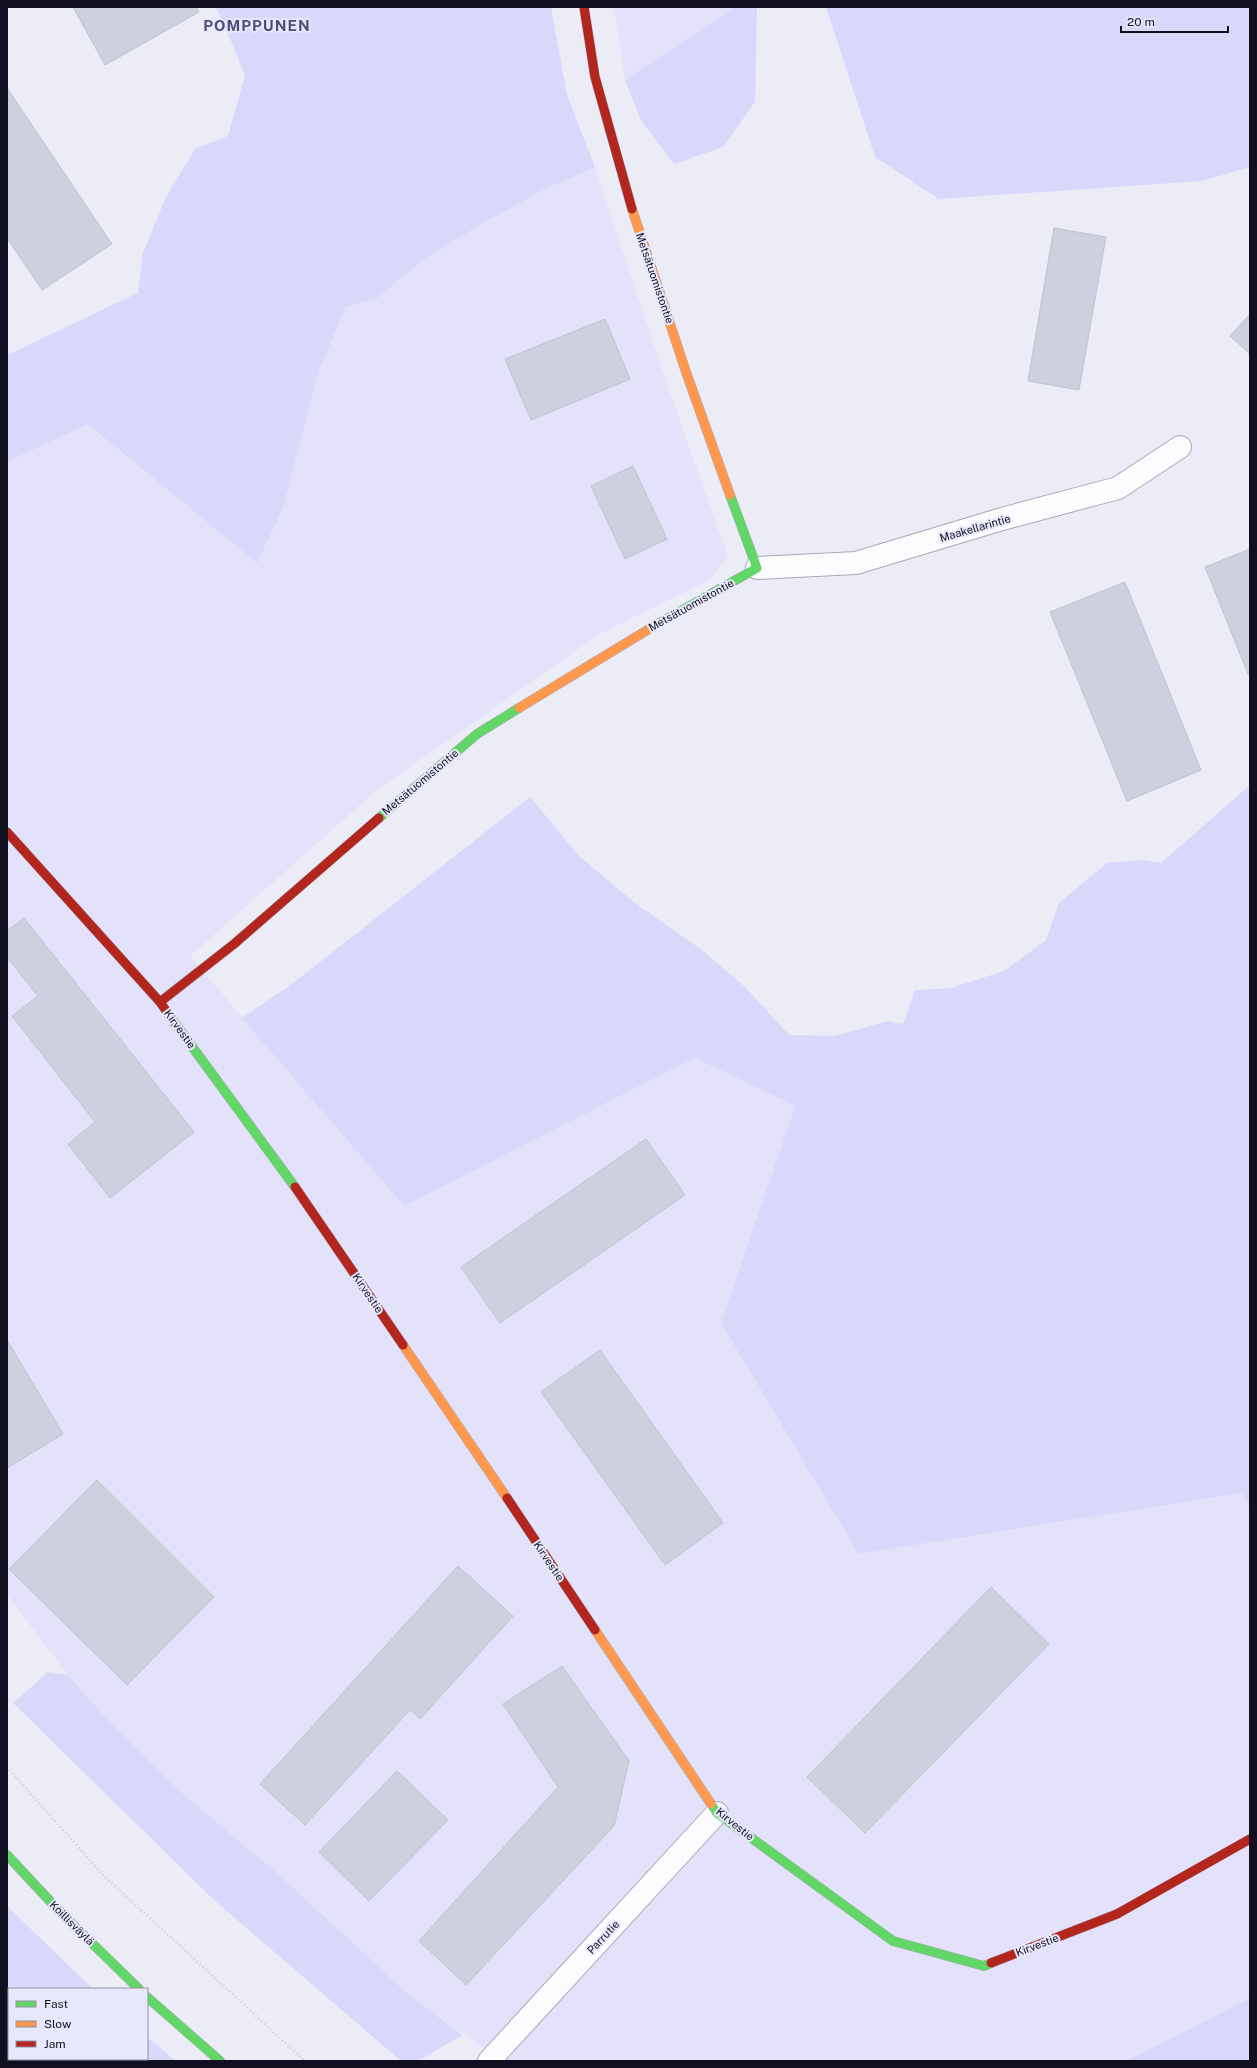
<svg xmlns="http://www.w3.org/2000/svg" width="1257" height="2068" viewBox="0 0 1257 2068" font-family="'Public Sans',sans-serif">
  <style>
    .built { fill: #e3e2fa }
    .green { fill: #d9d8fa }
    .building { fill: #cdd0de; stroke: #bec2cf }
    .lines { fill: none; stroke-linecap: round; stroke-linejoin: round }
    .street-casing { stroke: #a8a8b6; stroke-width: 24 }
    .fast-casing { stroke: #a8a8b6; stroke-width: 10 }
    .slow-casing { stroke: #a8a8b6; stroke-width: 10 }
    .jam-casing { stroke: #a8a8b6; stroke-width: 10 }
    .path { stroke: #cbcbd0; stroke-width: 2.5; stroke-dasharray: 1 3; stroke-linecap: butt }
    .street { stroke: #fcfcfe; stroke-width: 22 }
    .fast { stroke: #63d668; stroke-width: 9 }
    .slow { stroke: #ff974d; stroke-width: 9 }
    .jam { stroke: #b3261e; stroke-width: 9 }
    .labels { text-anchor: middle; dominant-baseline: central; stroke-width: 4; stroke-linejoin: round; paint-order: stroke }
    .street-label { font-size: 11px; fill: #111021; stroke: #e8e8fc }
    .district-label { font-size: 15px; font-weight: bold; letter-spacing: 1px; fill: #504d77; stroke: #e8e8fc }
  </style>
  <rect width="100%" height="100%" fill="#ececf7"/>
  <!-- built -->
  <path class="built" d="M614 7H735L625 80Z
    M595 167 666 381 728 557 709 580 600 634 377 790 190 956 404 1206 695 1058 795 1106 721 1323 859 1554 1242 1493 1250 1508V1998L1126 2061H501L407 1993 278 1874 174 1786 106 1718 68 1675 7 1595V462L86 424 257 563 283 508 319 370 346 307 377 298 422 261 478 226 543 190Z"/>
  <!-- green -->
  <path class="green" d="M215 7H551L567 95 595 167 543 190 478 226 422 261 377 298 346 307 319 370 283 508 257 563 87 424 7 462V355L138 293 143 253 166 197 195 149 228 136 245 76 223 21Z
    M735 7H757L755 102 723 147 674 164 641 120 625 80Z
    M826 7H1250V167L1202 181 939 199 875 157Z
    M1250 785V1508L1241 1493 859 1554 721 1323 795 1106 695 1058 404 1206 242 1018 292 984 530 797 579 856 635 903 702 950 745 987 789 1035 835 1036 888 1021 903 1024 915 990 951 988 1004 971 1046 940 1059 903 1107 863 1143 860 1161 863Z
    M48 1672 68 1675 106 1718 174 1786 278 1874 407 1993 463 2035 418 2061H401L214 1900 13 1703Z
    M7 1906 93 1989H9V2059H147V2037L176 2061H7Z
    M1250 1998V2061H1126Z"/>
  <!-- building -->
  <path class="building" d="M73 7H196L199 12 105 65Z
    M7 88 112 244 42 290 7 238Z
    M1054 228 1106 237 1079 390 1028 381Z
    M1250 314V354L1230 336Z
    M605 319 630 379 531 420 505 359Z
    M633 466 667 539 625 559 591 486Z
    M1250 549V673L1248 674 1205 567Z
    M1125 582 1201 770 1127 801 1050 612Z
    M24 918 194 1132 110 1198 68 1144 95 1122 12 1016 38 996 7 957V931Z
    M646 1139 685 1195 500 1323 461 1267Z
    M7 1340 63 1434 7 1468Z
    M600 1350 723 1523 665 1565 541 1392Z
    M97 1480 214 1597 127 1685 9 1569Z
    M458 1566 513 1616 420 1719 410 1710 305 1825 260 1784Z
    M991 1587 1049 1644 865 1833 807 1777Z
    M562 1666 629 1761 614 1826 466 1985 419 1941 558 1787 503 1704Z
    M397 1771 448 1820 369 1901 319 1852Z"/>
  <g class="lines">
    <!-- street casing -->
    <g class="street-casing">
      <path id="street" d="M757 568 856 563 1002 519 1118 488 1180 447
        M489 2061 717 1813"/>
    </g>
    <!-- fast casing -->
    <g class="fast-casing">
      <path id="fast" d="M654 626 757 568 730 495
        M379 818 477 734 519 708
        M174 1022 295 1187
        M711 1804 717 1813 893 1941 984 1966 991 1963
        M7 1855 62 1914 139 1989
        M147 1997 220 2061"/>
    </g>
    <!-- slow casing -->
    <g class="slow-casing">
      <path id="slow" d="M632 209 687 375 730 495
        M519 708 654 626
        M403 1345 507 1498
        M595 1630 711 1804"/>
    </g>
    <!-- jam casing -->
    <g class="jam-casing">
      <path id="jam" d="M584 7 595 77 632 209
        M7 832 160 1002 174 1022
        M160 1002 234 944 379 818
        M295 1187 403 1345
        M507 1498 595 1630
        M991 1963 1117 1914 1250 1839"/>
    </g>
    <!-- path -->
    <path class="path" d="M7 1767 104 1876 305 2061"/>
    <!-- street -->
    <use href="#street" class="street"/>
    <!-- fast -->
    <use href="#fast" class="fast"/>
    <!-- slow -->
    <use href="#slow" class="slow"/>
    <!-- jam -->
    <use href="#jam" class="jam"/>
  </g>
  <g class="labels">
    <!-- street labels -->
    <g class="street-label">
      <text transform="translate(655 278) rotate(71)">Metsätuomistontie</text>
      <text transform="translate(975 528) rotate(-16)">Maakellarintie</text>
      <text transform="translate(691 605) rotate(-29)">Metsätuomistontie</text>
      <text transform="translate(420 782) rotate(-40)">Metsätuomistontie</text>
      <text transform="translate(180 1029) rotate(54)">Kirvestie</text>
      <text transform="translate(368 1293) rotate(56)">Kirvestie</text>
      <text transform="translate(549 1561) rotate(56)">Kirvestie</text>
      <text transform="translate(735 1824) rotate(39)">Kirvestie</text>
      <text transform="translate(72 1923) rotate(45)">Koillisväylä</text>
      <text transform="translate(603 1937) rotate(-47)">Parrutie</text>
      <text transform="translate(1037 1945) rotate(-21)">Kirvestie</text>
    </g>
    <!-- district labels -->
    <g class="district-label">
      <text x="257" y="25">POMPPUNEN</text>
    </g>
  </g>
  <!-- border -->
  <rect width="1257" height="2068" fill="none" stroke="#111021" stroke-width="16"/>
  <!-- legend -->
  <rect x="8" y="1988" width="140" height="72" fill="#e8e8fc" stroke="#9292a4"/>
  <rect x="16" y="2001" width="20" height="6" fill="#63d668" stroke="#9292a4"/>
  <text x="44" y="2008" font-size="12" fill="#111021">Fast</text>
  <rect x="16" y="2021" width="20" height="6" fill="#ff974d" stroke="#9292a4"/>
  <text x="44" y="2028" font-size="12" fill="#111021">Slow</text>
  <rect x="16" y="2041" width="20" height="6" fill="#b3261e" stroke="#9292a4"/>
  <text x="44" y="2048" font-size="12" fill="#111021">Jam</text>
  <!-- scale -->
  <path d="M1121 26v6h107v-6" fill="none" stroke="#111021" stroke-width="2"/>
  <text x="1127" y="26" font-size="12" fill="#111021" stroke="#e8e8fc" stroke-width="3" paint-order="stroke">20 m</text>
</svg>
